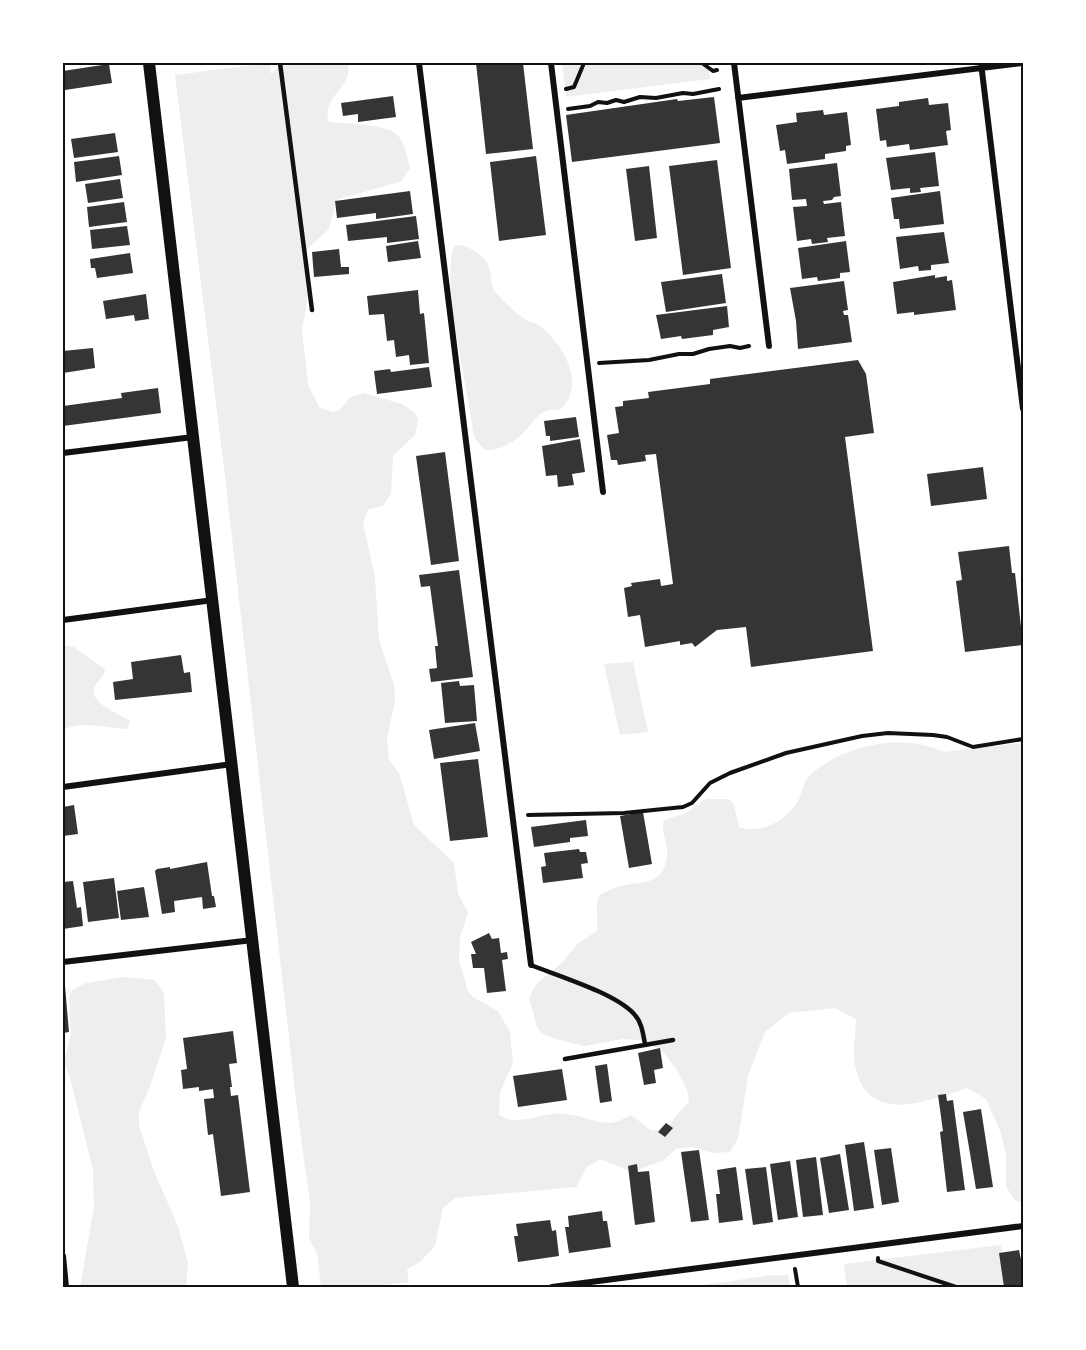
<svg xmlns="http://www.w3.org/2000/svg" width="1086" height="1350" viewBox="0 0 1086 1350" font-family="Literata,serif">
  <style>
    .green { fill: #eee }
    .building { fill: #353535 }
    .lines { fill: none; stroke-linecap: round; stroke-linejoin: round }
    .path { stroke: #111; stroke-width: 4 }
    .service { stroke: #111; stroke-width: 4.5 }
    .minor { stroke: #111; stroke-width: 6 }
    .secondary { stroke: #111; stroke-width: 12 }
    .neatline { fill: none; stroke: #111; stroke-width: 2 }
  </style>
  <rect width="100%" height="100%" fill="#fff"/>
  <!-- green -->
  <path class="green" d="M270 63 271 74 283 63H348C348 66 349 70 348 73 346 91 321 99 329 122 343 123 385 125 395 133 405 140 407 157 410 168L402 181 336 200 329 229 307 249 304 257 308 295 302 331 308 384 319 407 333 412 340 410 350 397 364 393 402 404 415 413 418 420 415 435 393 456 391 494 383 506 369 509 363 523 375 577 379 640 394 685 395 701 387 738 389 760 399 773 414 825 454 863 458 893 468 913 460 937 459 960 468 991 473 997 498 1011 510 1032 513 1063 500 1092 499 1115C516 1126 534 1116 553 1114 574 1111 592 1123 609 1123 616 1123 625 1118 631 1115L651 1130 667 1132 674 1118 689 1101 688 1093 679 1073 665 1054 653 1045 639 1040 623 1039 584 1046 555 1039 541 1033 537 1027 529 998 536 984 562 963 577 944 597 931C598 919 595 906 599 895 606 892 613 888 621 886 642 881 663 886 667 857 669 844 660 832 664 820L686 813 705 799H729L734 805 739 827C761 835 786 821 798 801 802 794 803 783 809 776 842 745 902 732 944 752L1023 743V1203L1015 1200 1006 1187V1156L1001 1133 986 1099 967 1088C927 1101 867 1127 855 1065 852 1051 856 1033 856 1019L835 1008 789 1013 765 1032 748 1076 738 1139 730 1152 714 1153 691 1147 676 1149 664 1160 635 1171 627 1170 600 1159 587 1167 576 1187 455 1198 443 1208 435 1246 420 1262 407 1269 409 1282 365 1287H321L317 1253 309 1239 310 1203 297 1108 226 485 175 75Z
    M562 63H708L710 79 566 97Z
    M455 245C463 245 466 246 473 250 500 266 484 282 499 296 506 304 515 312 523 318 528 322 535 322 540 326 564 345 587 385 560 410 556 410 549 409 545 411 537 415 531 425 524 432 515 442 499 451 485 450L475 439 473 432C469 392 439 276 455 245Z
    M63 645 74 647 105 669C104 678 99 679 95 686 86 701 119 714 130 721L127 729C108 729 79 719 63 731Z
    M633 662 648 732 620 735 604 664Z
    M124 977 155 980 164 993 166 1038 149 1089 139 1111V1125L153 1169 178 1226 188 1263 186 1287H80L94 1207 93 1170 70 1077 64 1063 71 1034 69 997 72 990 86 983Z
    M1001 1245 1007 1287H847L844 1264Z
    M773 1275H788L790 1287H689Z"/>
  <!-- building -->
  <path class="building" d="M476 63H523L533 149 486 154Z
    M109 64 112 83 65 90 63 71Z
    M393 96 396 117 358 122V114L343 116 341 103Z
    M714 97 720 143 572 162 566 115 677 99 678 101Z
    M928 98 929 105 948 103 951 130 946 131 948 145 910 150 909 144 887 147 886 140 880 141 876 109 899 106V102Z
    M823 110 824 115 847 112 851 145 846 146V151L825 154V159L787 164 785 150 780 151 776 125 797 122 796 113Z
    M115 133 118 152 74 158 71 139Z
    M935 152 939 186 920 188 921 192 910 193V188L891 190 886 158Z
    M119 156 122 175 76 182 74 162Z
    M536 156 546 235 499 241 490 162Z
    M717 160 731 268 683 275 669 166Z
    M837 163 841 196 834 197 832 200 823 201 824 204 841 202 845 236 827 238 828 242 812 244 811 239 797 241 793 207 807 206 806 199 792 200 789 169Z
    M649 166 657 238 635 241 626 169Z
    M120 179 123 198 88 203 85 184Z
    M410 191 413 214 376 219V213L337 218 335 201Z
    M940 191 944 224 900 229 899 219H894L891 198Z
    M124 202 127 222 89 227 87 207Z
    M416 216 419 239 387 243V237L348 241 346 225Z
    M127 226 130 245 92 249 90 230Z
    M944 232 949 263 931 265V270L919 271 918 266 900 269 896 237Z
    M418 241 421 258 388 262 386 246Z
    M846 241 850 272 840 273V278L818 281 817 277 802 279 798 248Z
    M339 249 341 267H349V274L314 277 312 252Z
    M130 253 133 273 97 278 95 268H91L90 259Z
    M722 274 726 303 666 312 661 282Z
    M935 275V278L947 276V281L952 280 956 310 914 315V312L897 314 893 282Z
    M844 281 848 310 843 311 844 315H848L852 342 798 349 796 321 790 288Z
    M418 290 420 314 424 313 429 363 410 365 409 355 396 357 394 340 387 341 384 314 369 315 367 296Z
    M146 294 149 319 135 321 134 315 106 319 103 301Z
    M727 306 729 327 713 330V335L682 339 681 336 661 339 656 315Z
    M93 348 95 368 63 373V351Z
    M858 360 866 374 874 433 845 437 873 651 751 667 746 627 717 630 695 647 692 643 680 645V641L645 647 640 615 628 617 624 588 632 586 631 583 660 579 661 586 673 584 656 454 645 455 646 461 618 465 617 460H611L607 435 619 433 615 407 623 406V401L649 398 648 392 710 384V379Z
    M429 367 432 387 377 394 374 371 390 369 391 372Z
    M158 388 161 413 63 426V406L122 398 121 393Z
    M576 417 579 437 550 441V436H546L544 421Z
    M580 439 585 472 572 474 574 485 558 487 557 475 546 476 542 446Z
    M445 452 459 561 431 565 416 456Z
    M983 467 987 499 931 506 927 474Z
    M1009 546 1012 573H1015L1023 645 965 652 956 581 962 580 958 552Z
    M459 570 473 677 431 682 429 669 437 668 435 646H438L430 586 421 587 419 575Z
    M181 655 184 673 190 672 192 692 115 700 113 682 133 679 131 662Z
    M459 681 460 686 474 685 477 721 445 723 441 683Z
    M475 723 480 751 434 759 429 730Z
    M478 759 488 837 450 841 440 763Z
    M74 805 78 834 63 836V807Z
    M643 812 652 864 629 868 620 816Z
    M586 820 588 836 570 838V842L534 847 531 827Z
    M579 849 580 852H586L588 863 581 864 583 878 543 883 541 867 546 866 544 853Z
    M207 862 212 896H214L216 907 203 909 202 897 174 901 175 912 162 914 155 871 157 869 170 867V869Z
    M114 878 119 918 88 922 83 882Z
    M73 881 77 908 81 907 83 926 63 929V882Z
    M144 887 149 917 121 920 117 891Z
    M489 933 492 939 499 938 501 953 507 952 508 959 502 960 506 991 487 993 484 968H473L471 954H476L471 942Z
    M65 986 69 1032 63 1033V987Z
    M233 1031 237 1063 229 1064 232 1087H230L231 1096 238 1095 250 1192 221 1196 213 1134 208 1135 204 1099 214 1098 213 1089 199 1091V1087L183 1089 181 1070 187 1069 183 1038Z
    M660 1048 663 1068 654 1070 656 1083 644 1085 638 1053Z
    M607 1064 612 1101 600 1103 595 1066Z
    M562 1069 567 1100 518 1107 513 1076Z
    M946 1094 947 1101 953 1100 965 1190 947 1192 940 1132 943 1131 938 1095Z
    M981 1109 993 1187 976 1189 963 1112Z
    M666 1123 673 1128 665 1137 658 1132Z
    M864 1142 874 1208 854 1211 845 1145Z
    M891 1148 899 1202 882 1205 874 1150Z
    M699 1150 709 1220 691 1222 681 1152Z
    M840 1154 849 1210 829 1213 820 1158Z
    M816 1157 823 1215 803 1217 796 1160Z
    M790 1161 798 1217 778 1220 770 1164Z
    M637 1164 638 1172 649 1171 655 1222 635 1225 628 1166Z
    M736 1167 743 1220 719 1223 716 1194H720L717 1170Z
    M766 1167 773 1222 753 1225 745 1169Z
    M602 1211 603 1221H607L611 1247 569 1253 565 1227H569L568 1216Z
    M550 1220 552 1231 556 1230 559 1256 518 1262 514 1236H518L516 1224Z
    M1019 1250 1023 1269V1287H1004L999 1253Z"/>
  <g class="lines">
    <!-- path -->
    <path class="path" d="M702 63 713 71 717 70
      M566 89 574 87 584 63
      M568 109 590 106 598 102 607 103 616 100 624 102 640 97 656 98 683 93 693 94 719 89
      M599 363 649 360 679 354H693L709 349 730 346 740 348 749 346
      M528 815 624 813 683 807 692 803 710 783 730 773 786 753 862 736 888 733 933 735 947 737 973 747 1023 739
      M878 1258V1261L956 1287
      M795 1269 798 1287"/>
    <!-- service -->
    <path class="service" d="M280 63 312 310
      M531 965C558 976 615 993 634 1014 642 1022 643 1034 645 1044
      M565 1059 673 1040"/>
    <!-- minor -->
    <path class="minor" d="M419 63 531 965
      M551 63 603 492
      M734 63 769 346
      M981 63 1023 409
      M738 98 1022 63
      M63 453 193 437
      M63 620 213 600
      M63 787 232 764
      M63 962 253 940
      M63 1256 66 1287
      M552 1287 1023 1226"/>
    <!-- secondary -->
    <path class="secondary" d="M149 63 293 1287"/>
  </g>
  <!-- border -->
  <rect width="1086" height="1350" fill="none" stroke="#ffffff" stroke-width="129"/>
  <rect x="64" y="64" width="958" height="1222" class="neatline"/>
</svg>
